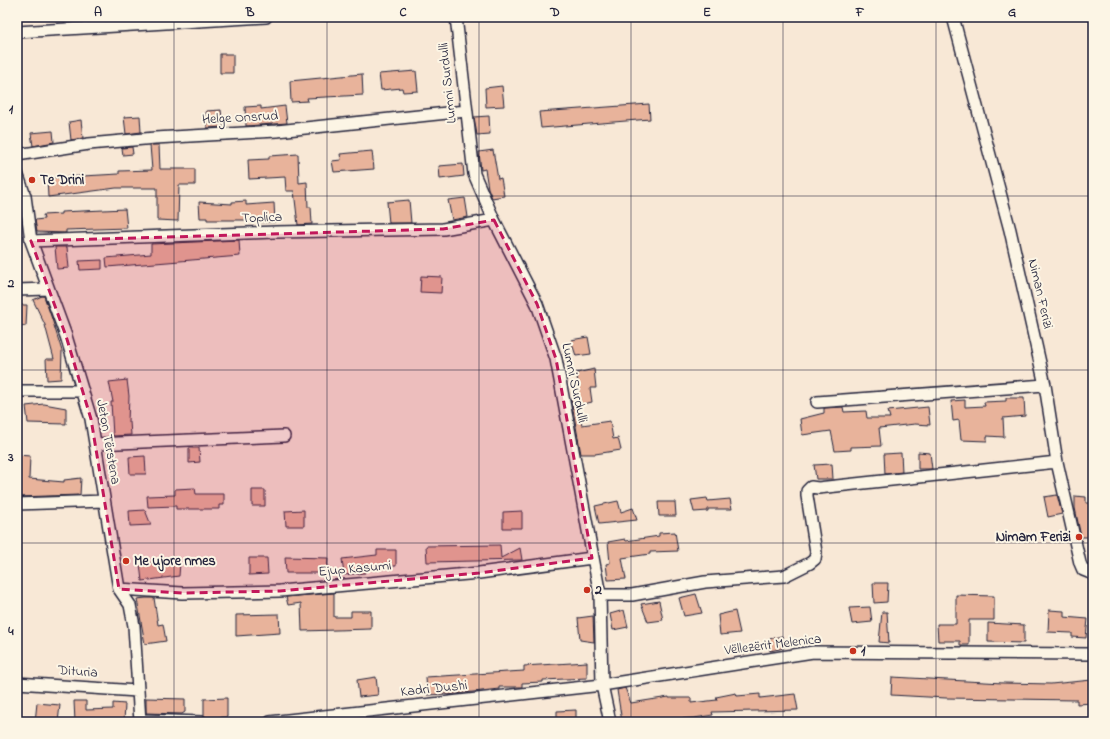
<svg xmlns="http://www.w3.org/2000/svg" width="1110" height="739" viewBox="0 0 1110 739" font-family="'Indie Flower',sans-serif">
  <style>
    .building { fill: #e8b39b; stroke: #22223b }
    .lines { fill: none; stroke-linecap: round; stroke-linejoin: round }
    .minor-casing { stroke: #22223b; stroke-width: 14 }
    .minor { stroke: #fcf5e5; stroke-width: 11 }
    .marked { fill: #c2185b; fill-opacity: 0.2; stroke: #c2185b; stroke-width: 3; stroke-dasharray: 8 5; stroke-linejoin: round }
    .grid { fill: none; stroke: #22223b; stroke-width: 1; stroke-opacity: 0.55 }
    .poi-dot { fill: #c8321e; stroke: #fcf5e5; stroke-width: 1.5 }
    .labels { text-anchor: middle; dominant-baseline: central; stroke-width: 4; stroke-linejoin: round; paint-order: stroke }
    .street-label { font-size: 14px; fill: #22223b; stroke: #fcf5e5 }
    .poi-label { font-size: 14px; font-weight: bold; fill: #22223b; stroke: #fcf5e5; text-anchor: start }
    .neatline { fill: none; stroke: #22223b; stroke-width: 1.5 }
    .grid-label { font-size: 13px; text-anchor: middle; font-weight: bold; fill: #22223b }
  </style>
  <rect width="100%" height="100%" fill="#f8e8d6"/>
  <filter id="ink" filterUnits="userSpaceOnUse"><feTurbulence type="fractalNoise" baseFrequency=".025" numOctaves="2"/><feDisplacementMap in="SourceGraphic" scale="8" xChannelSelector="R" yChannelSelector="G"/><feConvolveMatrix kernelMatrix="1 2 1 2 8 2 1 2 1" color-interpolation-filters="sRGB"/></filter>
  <g filter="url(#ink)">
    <!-- building -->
    <path class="building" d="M220 54H233V73H220Z
      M416 71 418 91 403 92 402 88 381 90 379 74Z
      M362 74 363 95 307 98 308 101 291 102 290 81Z
      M502 86 504 106 486 107 485 88Z
      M649 104 650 119 541 128 539 112Z
      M261 106V109L285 106 287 123 246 126 245 107Z
      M221 110 223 127 207 128 206 111Z
      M140 116 141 132 126 134 124 117Z
      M489 116 490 134 477 135 474 117Z
      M81 120 83 138 71 140 69 122Z
      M53 131 54 142 33 146 31 133Z
      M150 145H159L160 169H195V185H179L178 221 157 220V188H116L48 197 47 178 119 174V171L152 170Z
      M132 147 133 154 123 155 122 148Z
      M493 150 498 179 501 178 504 196 492 198 488 188 485 169 481 170 479 152Z
      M372 151 374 169 334 172 332 161 341 160 340 154Z
      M298 154 299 183 307 182 308 207H311L312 224 298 225 294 191H286L285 177 249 179 248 160 269 159V156Z
      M463 164 464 176 440 179 439 166Z
      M465 198 468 217 452 220 448 200Z
      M409 200 411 223H389L387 202Z
      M246 201V205L274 203 275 222H261L260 220H207V218H200L199 202 232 204V202Z
      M125 209 127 228 66 230V233L37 232 35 220 44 219 43 215 61 214V212Z
      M239 240 240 256 107 267 106 258 151 254V244Z
      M55 247H67L69 268 57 269Z
      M102 260V269L80 270 79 261Z
      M421 276 442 277 441 293 420 292Z
      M42 296H44L52 319 62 351 61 379 47 380 46 359H54L45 325 33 300Z
      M17 305H27L26 326 17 325Z
      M588 337 591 354 576 356 571 340Z
      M594 369 596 388H590L592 402 579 405 577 373Z
      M127 380 129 396 128 422H130L131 435 113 436 111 402H113L109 382Z
      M575 398 582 425 610 421 613 439 618 438 621 450 595 454H581L571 399Z
      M1006 398H1024L1025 416 1003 418 1004 437 987 436V441L961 440 959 420 953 421 951 401 965 400V407L985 406 984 402 1006 401Z
      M44 404 66 408V424L28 423 26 406Z
      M843 407 844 412 866 411 867 418H890L888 411 928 407 930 425 915 424 879 428 881 446 851 447V450L835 451 831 431 802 435 800 419 824 413V408Z
      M189 448H199L200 462 189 463Z
      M918 452 930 453 932 469H918Z
      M901 453 902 472 885 474 884 454Z
      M17 455 30 456 29 479 64 482V480L81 478 80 495 17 497Z
      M145 456 146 474H130L129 457Z
      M832 464 833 479H816L814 465Z
      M195 488 196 494H224V505H219V509H176V506L148 507 147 496 175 495V489Z
      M252 490H265V506H252Z
      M1057 495 1062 514 1048 517 1044 497Z
      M1075 496 1086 497V503H1093V537H1081L1075 508Z
      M707 498 708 501 730 499 732 509H708V511L694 512 691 500Z
      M618 501 621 512 633 508 637 520 599 524 595 506Z
      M658 502H675L676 516H659Z
      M145 510 151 525 130 526 129 511Z
      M304 510V526H286L285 511Z
      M522 511V528H503V512Z
      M675 532 678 551 650 552V554L622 558 626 579 608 580 606 564 610 563 608 542 625 539 626 541 659 536V533Z
      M500 545 501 558 520 548 522 560 427 562 426 546Z
      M377 550H396V566L364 567 365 573 344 575 342 559 377 555Z
      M285 557 328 558 327 573H286Z
      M249 558H267L268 574 249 575Z
      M160 562 180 563 179 576 142 581 140 564Z
      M873 583H888L887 602 874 603Z
      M334 593V617H351V611H371V629L302 631 301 603 288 605 286 597Z
      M696 594 702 613 684 616 679 598Z
      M956 595 994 596V620H969V645H960V641H938L937 624H956Z
      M146 598H154L158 625 163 624 166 641 145 644 137 599Z
      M659 601 663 620 648 622 641 604Z
      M870 607 872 622 852 624 849 608Z
      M624 610 628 627 613 630 610 614Z
      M1049 610 1064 611V617L1088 619 1086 638 1072 637V633L1048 632Z
      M735 611 740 633 720 635 718 615Z
      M882 612H887L889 643 879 642Z
      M279 614 280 633 236 636V615Z
      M593 616 594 642 580 640 578 618Z
      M988 623 1024 625V643L988 642Z
      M782 636 784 648 770 651 769 639Z
      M587 662V678L543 680V682L522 683V687H499V689L447 695V694L427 695 426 677 524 671V666Z
      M376 677 378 695 359 697 357 680Z
      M892 677 1003 683 1051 684 1092 680 1093 703 1077 704V700L946 698 891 695Z
      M625 688 631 703 669 697V698H691V703L717 700 716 697 736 693 737 696 760 694V698L795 694 798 710 712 712 713 715 694 718 622 722 617 690Z
      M146 698 185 699V712L182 714 146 713Z
      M227 698V717L207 718 204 716V699Z
      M74 701H86V710L113 709V703L125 704 124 722H75Z
      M37 703 60 705 58 722H35Z
      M576 710V722H557V711Z"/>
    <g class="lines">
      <!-- minor casing -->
      <g class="minor-casing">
        <path id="minor" d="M456 17 474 174 494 220 537 304 556 359 600 595 602 685 610 722
          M953 17 1010 230 1045 385 1057 462 1080 563 1083 570 1093 574
          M17 32 266 17
          M17 155 89 144 155 138 277 131 466 111
          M17 173 25 196 31 241 66 336 91 419 119 589 130 605 134 626 140 722
          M31 241 276 232 443 229 494 220
          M17 290 48 289
          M17 391H83
          M817 402 1045 385
          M95 444 284 436
          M17 504 104 501
          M119 589 182 593 280 591 479 573 592 558
          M600 595H632L705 582 784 576 810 563 815 559 816 552 807 496V491L811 487 818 488 1057 462
          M17 683 137 691
          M140 720 202 722
          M270 722 602 685 813 652 1093 654"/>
      </g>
      <!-- minor -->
      <use href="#minor" class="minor"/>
    </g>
  </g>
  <!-- marked area -->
  <path class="marked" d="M494 220 537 304 556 359 592 558 479 573 280 591 182 593 119 589 91 419 66 336 31 241 443 229Z"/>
  <!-- grid -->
  <path class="grid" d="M174 17V722M327 17V722M479 17V722M631 17V722M783 17V722M936 17V722M17 196H1093M17 370H1093M17 543H1093"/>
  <!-- markers -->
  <g class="poi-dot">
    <circle cx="32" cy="180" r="4"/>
    <circle cx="1079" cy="537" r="4"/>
    <circle cx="126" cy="561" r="4"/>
    <circle cx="587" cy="590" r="4"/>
    <circle cx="853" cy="651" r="4"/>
  </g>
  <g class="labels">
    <!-- street labels -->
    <g class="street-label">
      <text transform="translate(448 83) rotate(-96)">Lumni Surdulli</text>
      <text transform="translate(240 118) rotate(-3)">Helge Onsrud</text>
      <text transform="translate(262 218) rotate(-2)">Toplica</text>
      <text transform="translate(1040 294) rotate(77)">Niman Ferizi</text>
      <text transform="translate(574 383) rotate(78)">Lumni Surdulli</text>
      <text transform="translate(108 442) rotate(80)">Jeton Tërstena</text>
      <text transform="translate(355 569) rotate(-5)">Ejup Kasumi</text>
      <text transform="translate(773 645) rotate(-7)">Vëllezërit Melenica</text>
      <text transform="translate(78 672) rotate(4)">Dituria</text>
      <text transform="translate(434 689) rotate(-6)">Kadri Dushi</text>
    </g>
    <!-- poi labels -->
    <g class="poi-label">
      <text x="40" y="180">Te Drini</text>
      <text x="1071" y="537" text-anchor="end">Nimam Ferizi</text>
      <text x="134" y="561">Me ujore nmes</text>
      <text x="595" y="590">2</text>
      <text x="861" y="651">1</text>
    </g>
  </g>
  <!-- margin -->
  <rect width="1110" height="739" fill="none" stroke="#fcf5e5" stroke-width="44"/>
  <rect x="22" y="22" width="1066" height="695" class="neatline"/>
  <g class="grid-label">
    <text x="98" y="16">A</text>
    <text x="250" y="16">B</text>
    <text x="403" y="16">C</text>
    <text x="555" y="16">D</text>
    <text x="707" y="16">E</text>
    <text x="860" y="16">F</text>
    <text x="1012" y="16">G</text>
    <text x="11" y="113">1</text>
    <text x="11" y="287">2</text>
    <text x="11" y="461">3</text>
    <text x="11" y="635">4</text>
  </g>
</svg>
